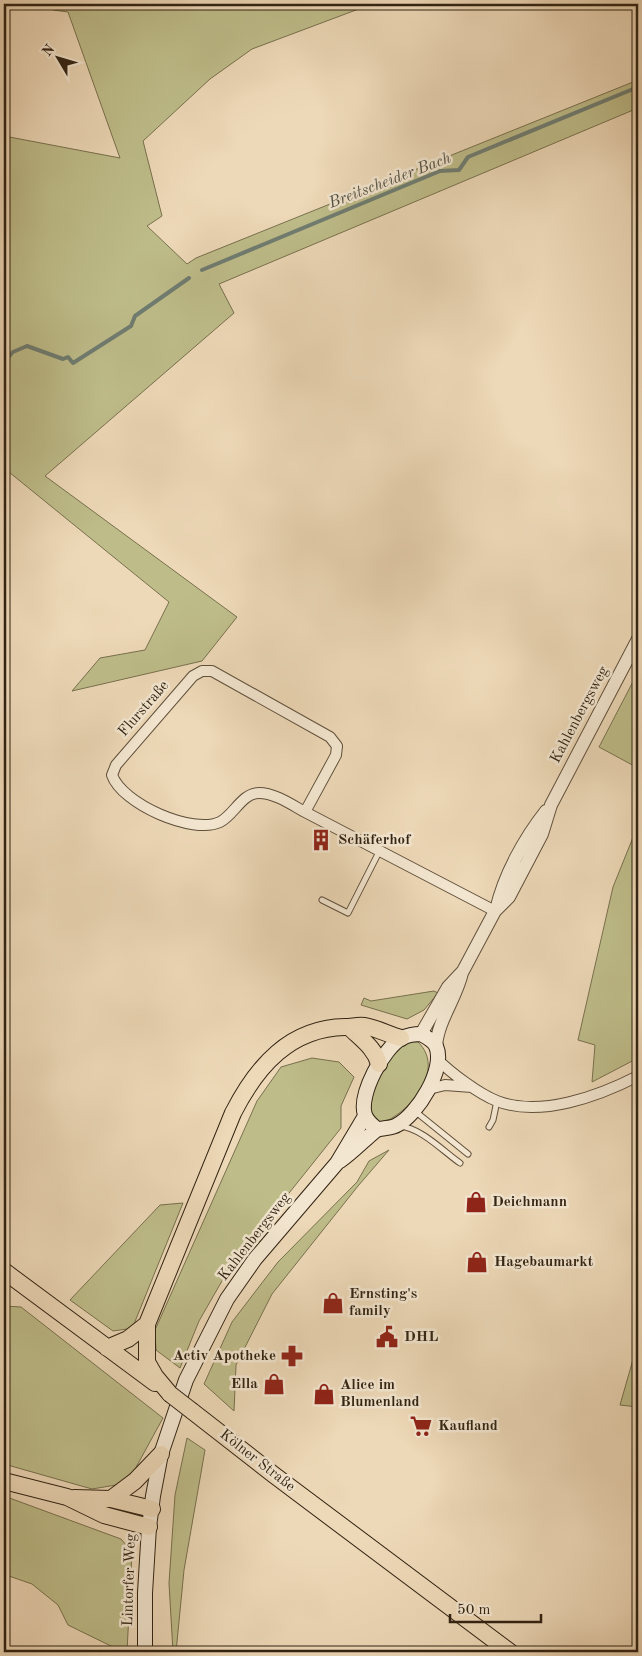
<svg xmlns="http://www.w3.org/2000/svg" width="642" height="1656" viewBox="0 0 642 1656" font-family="'Old Standard TT',serif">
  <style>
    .green { fill: #bebd8a; stroke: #78704e }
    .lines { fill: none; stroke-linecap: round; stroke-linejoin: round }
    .stream { stroke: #6f7d72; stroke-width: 4 }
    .service-casing { stroke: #60503c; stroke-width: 7 }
    .minor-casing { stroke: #60503c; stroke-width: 12 }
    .tertiary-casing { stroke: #60503c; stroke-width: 14 }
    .secondary-casing { stroke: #312313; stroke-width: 16 }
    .primary-casing { stroke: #312313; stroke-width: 18 }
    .service { stroke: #f3e6d0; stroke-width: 5 }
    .minor { stroke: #f3e6d0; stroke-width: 10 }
    .tertiary { stroke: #f3e6d0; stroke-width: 12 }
    .secondary { stroke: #f3e6d0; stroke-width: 14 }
    .primary { stroke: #edd8b7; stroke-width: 16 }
    .primary-bridge-casing { stroke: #312313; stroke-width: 18; stroke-linecap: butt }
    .primary-bridge { stroke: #edd8b7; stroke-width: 16 }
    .labels { text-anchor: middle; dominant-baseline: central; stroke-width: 5; stroke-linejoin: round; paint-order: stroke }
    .street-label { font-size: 15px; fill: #312313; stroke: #f3e6d0 }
    .poi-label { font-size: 15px; font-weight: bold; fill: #312313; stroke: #f3e6d0; text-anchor: start }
    .water-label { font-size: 16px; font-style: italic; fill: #505043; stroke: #f3e6d0 }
  </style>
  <rect width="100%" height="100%" fill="#edd8b7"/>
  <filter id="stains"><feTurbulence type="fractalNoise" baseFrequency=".004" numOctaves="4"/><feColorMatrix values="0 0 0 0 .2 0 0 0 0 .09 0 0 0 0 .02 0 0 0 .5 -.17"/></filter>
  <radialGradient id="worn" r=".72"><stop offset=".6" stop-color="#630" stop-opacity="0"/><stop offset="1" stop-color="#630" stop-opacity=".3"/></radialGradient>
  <!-- green -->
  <path class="green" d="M53 4H372L252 49 210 79 143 141 162 216 147 226 187 264 196 258 638 80V108L219 284 234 313 45 476 237 617 202 661 72 691 100 658 145 650 169 602 4 468V136L120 158 68 12 53 10Z
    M638 672V768L599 747Z
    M638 825V1058L592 1082 595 1045 578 1040 613 887Z
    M434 991 438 993 424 1010 407 1019 361 1005 364 998 371 1001Z
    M409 1041 418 1042C447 1070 408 1115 379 1124L371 1113C370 1087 386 1055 409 1041Z
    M312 1058 339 1062 354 1077 341 1106V1128L230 1267 199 1321 180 1368 156 1350 155 1330 257 1101 281 1067Z
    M389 1150 358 1186 272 1294 236 1365 234 1411 204 1384 232 1322 278 1262 357 1182 369 1161Z
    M183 1203 134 1324 127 1329 113 1331 70 1300 160 1205Z
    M4 1306 21 1307 163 1418 134 1471 116 1485 92 1489 4 1464Z
    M638 1342V1407L620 1405Z
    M187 1438 205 1450 184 1570 176 1652H173L169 1583 175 1495Z
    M4 1496 121 1539 132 1552 127 1652H116L115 1648 68 1625 58 1605 32 1584 6 1575 4 1570Z"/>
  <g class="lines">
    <!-- stream -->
    <path class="stream" d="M202 270 440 171 459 170 468 157 638 87
      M4 362 13 352 27 346 63 359 68 357 73 363 131 326 135 316 189 278"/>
    <!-- service casing -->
    <g class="service-casing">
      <path id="service" d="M322 900 348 913 380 850
        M416 1112 468 1154
        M400 1126C421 1128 443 1151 460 1163
        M489 1127 493 1120 497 1101"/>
    </g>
    <!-- minor casing -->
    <g class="minor-casing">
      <path id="minor" d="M305 812C292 805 275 793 259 793 242 793 234 815 220 822 193 835 122 804 112 775L116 765 193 676 202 671H212L330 737 337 746 336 755 305 812 495 911
        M437 1059C451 1073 479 1094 497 1101 540 1118 599 1096 638 1076
        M429 1089 445 1085 472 1087"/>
    </g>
    <!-- tertiary casing -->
    <g class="tertiary-casing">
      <path id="tertiary" d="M496 910C504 875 524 839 546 811
        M421 1034 448 987 463 971 495 911 509 897 542 834 551 805 638 639
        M436 1046C438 1020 456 999 462 973"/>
    </g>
    <!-- secondary casing -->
    <g class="secondary-casing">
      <path id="secondary" d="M340 1161C353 1152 363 1141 375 1131 381 1127 391 1129 397 1125 417 1115 446 1069 436 1046 433 1040 426 1037 421 1034 415 1034 408 1035 402 1038 384 1047 358 1095 365 1115 367 1121 372 1125 377 1129
        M145 1652V1593L149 1527 153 1496 161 1454 186 1380 227 1299 255 1259 337 1163 365 1116"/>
    </g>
    <!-- primary casing -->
    <g class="primary-casing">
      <path id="primary" d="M349 1027C361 1039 375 1048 379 1064
        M4 1271 155 1383
        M107 1348 128 1339 147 1324
        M170 1394 155 1376 147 1362V1324L233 1113C257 1066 290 1028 345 1027 352 1027 358 1025 364 1026 377 1028 389 1035 401 1038
        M192 1411 274 1475 510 1652
        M4 1481 67 1497 104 1515 149 1527
        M74 1498 111 1499 152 1509
        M111 1499 135 1481 161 1454"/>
    </g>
    <!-- service -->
    <use href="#service" class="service"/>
    <!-- minor -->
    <use href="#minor" class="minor"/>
    <!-- tertiary -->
    <use href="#tertiary" class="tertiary"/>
    <!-- secondary -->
    <use href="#secondary" class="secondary"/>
    <!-- primary -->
    <use href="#primary" class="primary"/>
    <!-- primary-bridge casing -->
    <g class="primary-bridge-casing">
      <path id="primary-bridge" d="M170 1394 192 1411"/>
    </g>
    <!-- primary-bridge -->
    <use href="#primary-bridge" class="primary-bridge"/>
  </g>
  <!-- icons -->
  <defs>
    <g id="building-bare" transform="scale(1.725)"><path d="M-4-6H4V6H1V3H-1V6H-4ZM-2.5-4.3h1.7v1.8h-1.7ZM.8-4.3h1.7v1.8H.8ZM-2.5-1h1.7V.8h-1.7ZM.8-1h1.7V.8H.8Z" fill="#8f2418" stroke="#f3e6d0" stroke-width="2.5" paint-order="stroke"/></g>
    <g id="shop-bare" transform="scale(1.725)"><path d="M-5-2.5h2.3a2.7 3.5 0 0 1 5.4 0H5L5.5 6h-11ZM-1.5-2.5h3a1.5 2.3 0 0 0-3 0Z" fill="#8f2418" stroke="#f3e6d0" stroke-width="2.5" paint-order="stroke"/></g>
    <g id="civic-bare" transform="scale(1.725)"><path d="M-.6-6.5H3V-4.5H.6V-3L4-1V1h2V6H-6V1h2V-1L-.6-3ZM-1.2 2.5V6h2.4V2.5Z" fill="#8f2418" stroke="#f3e6d0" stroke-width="2.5" paint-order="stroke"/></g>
    <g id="pharmacy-bare" transform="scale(1.725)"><path d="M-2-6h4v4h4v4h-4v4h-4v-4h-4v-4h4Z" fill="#8f2418" stroke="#f3e6d0" stroke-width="2.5" paint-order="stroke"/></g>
    <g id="supermarket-bare" transform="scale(1.725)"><path d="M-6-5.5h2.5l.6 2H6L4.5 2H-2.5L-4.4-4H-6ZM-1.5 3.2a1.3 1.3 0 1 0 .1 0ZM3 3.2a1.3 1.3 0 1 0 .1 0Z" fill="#8f2418" stroke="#f3e6d0" stroke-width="2.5" paint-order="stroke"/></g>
  </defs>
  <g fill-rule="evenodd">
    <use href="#building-bare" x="321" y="840"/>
    <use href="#shop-bare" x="476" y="1202"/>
    <use href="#shop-bare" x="477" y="1262"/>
    <use href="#shop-bare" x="333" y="1303"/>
    <use href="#civic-bare" x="387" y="1337"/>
    <use href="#pharmacy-bare" x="292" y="1356"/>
    <use href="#shop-bare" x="274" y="1384"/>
    <use href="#shop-bare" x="324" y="1394"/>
    <use href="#supermarket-bare" x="421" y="1426"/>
  </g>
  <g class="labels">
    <!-- street labels -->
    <g class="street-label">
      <text transform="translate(144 709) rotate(-49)">Flurstraße</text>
      <text transform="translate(580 715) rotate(-62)">Kahlenbergsweg</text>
      <text transform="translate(255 1237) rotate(-52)">Kahlenbergsweg</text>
      <text transform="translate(257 1461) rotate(38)">Kölner Straße</text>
      <text transform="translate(130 1580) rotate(-88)">Lintorfer Weg</text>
    </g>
    <!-- poi labels -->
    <g class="poi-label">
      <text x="338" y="840">Schäferhof</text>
      <text x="492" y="1202">Deichmann</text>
      <text x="494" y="1262">Hagebaumarkt</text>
      <text x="349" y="1294">Ernsting's<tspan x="349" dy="17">family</tspan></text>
      <text x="404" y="1337">DHL</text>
      <text x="276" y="1356" text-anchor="end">Activ Apotheke</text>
      <text x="258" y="1384" text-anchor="end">Ella</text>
      <text x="340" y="1385">Alice im<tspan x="340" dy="17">Blumenland</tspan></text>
      <text x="438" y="1426">Kaufland</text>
    </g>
    <!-- water labels -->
    <g class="water-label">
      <text transform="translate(390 181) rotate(-21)">Breitscheider Bach</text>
    </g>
  </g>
  <!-- margin -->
  <rect width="642" height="1656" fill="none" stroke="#edd8b7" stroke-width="20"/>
  <rect x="5" y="5" width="632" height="1646" fill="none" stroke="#312313" stroke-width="2.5"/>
  <rect x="10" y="10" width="622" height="1636" fill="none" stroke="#312313"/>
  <!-- north arrow -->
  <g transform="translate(58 58) rotate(308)" stroke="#f3e6d0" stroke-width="4" paint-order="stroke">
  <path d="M0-4L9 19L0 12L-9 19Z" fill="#312313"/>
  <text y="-8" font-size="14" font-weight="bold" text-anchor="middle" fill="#312313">N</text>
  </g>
  <!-- scale -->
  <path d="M450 1614v8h91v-8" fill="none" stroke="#312313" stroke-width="2.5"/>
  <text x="457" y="1614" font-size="15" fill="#312313" stroke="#f3e6d0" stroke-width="4" paint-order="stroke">50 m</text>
  <rect width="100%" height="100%" filter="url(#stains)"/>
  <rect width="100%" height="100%" fill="url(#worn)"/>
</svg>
